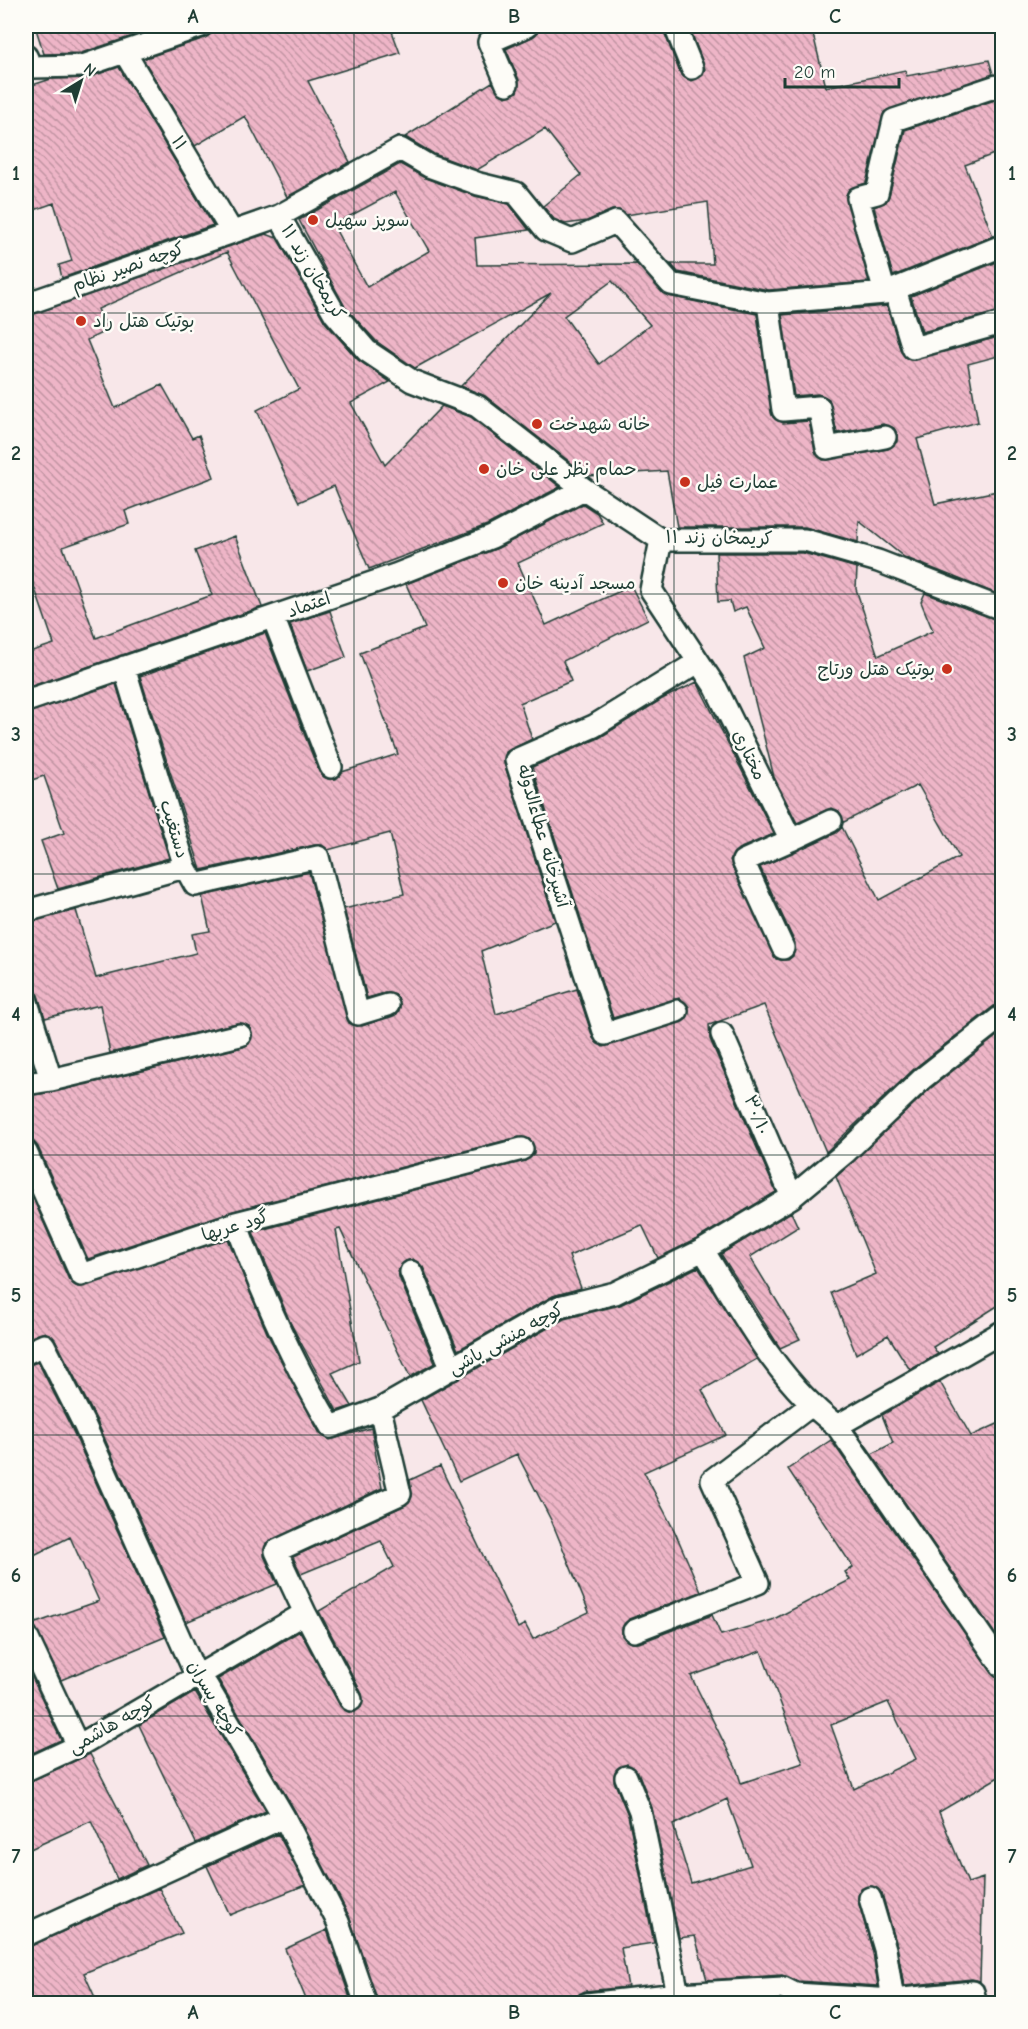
<svg xmlns="http://www.w3.org/2000/svg" width="1028" height="2029" viewBox="0 0 1028 2029" font-family="'Comic Neue','Playpen Sans Arabic',sans-serif">
  <style>
    .building { fill: url(#building-back-hatch); stroke: #1f3d34; stroke-width: 1.5; fill-rule: evenodd }
    .lines { fill: none; stroke-linecap: round; stroke-linejoin: round }
    .service-casing { stroke: #1f3d34; stroke-width: 26 }
    .service { stroke: #fdfcf7; stroke-width: 21 }
    .grid { fill: none; stroke: #1f3d34; stroke-width: 1.5; stroke-opacity: 0.55 }
    .poi-dot { fill: #c8321e; stroke: #fdfcf7; stroke-width: 2 }
    .labels { text-anchor: middle; dominant-baseline: central; stroke-width: 5; stroke-linejoin: round; paint-order: stroke }
    .street-label { font-size: 18px; fill: #1f3d34; stroke: #fdfcf7 }
    .poi-label { font-size: 18px; fill: #1f3d34; stroke: #fdfcf7; text-anchor: start }
    .neatline { fill: none; stroke: #1f3d34; stroke-width: 2 }
    .grid-label { font-size: 20px; text-anchor: middle; font-weight: bold; fill: #1f3d34 }
  </style>
  <defs>
    <pattern id="building-back-hatch" width="6" height="6" patternUnits="userSpaceOnUse" patternTransform="scale(1.5)"><rect width="6" height="6" fill="#eeb5c7"/><path d="M-1 5l2 2M0 0l6 6M5-1l2 2" fill="none" stroke="#c094a2"/></pattern>
  </defs>
  <rect width="100%" height="100%" fill="#f8e7e9"/>
  <filter id="ink" filterUnits="userSpaceOnUse"><feTurbulence type="fractalNoise" baseFrequency=".0167" numOctaves="2"/><feDisplacementMap in="SourceGraphic" scale="12" xChannelSelector="R" yChannelSelector="G"/><feConvolveMatrix kernelMatrix="1 2 1 2 8 2 1 2 1" color-interpolation-filters="sRGB"/></filter>
  <g filter="url(#ink)">
    <!-- building -->
    <path class="building" d="M35 26H163L81 53 44 54Z
      M213 26H390L400 53 308 81 350 162 287 197 245 116 195 146 143 59 205 38 211 34Z
      M539 26H662L680 73 691 81 702 76 705 69 689 26H811L826 87 905 70 907 76 989 60 993 74 884 112 866 183 849 189 846 195 869 282 769 290 678 272 671 264H713L708 202 626 215 619 210H612L587 221 565 224 554 219 543 206 581 175 545 129 477 170 434 154 405 137 492 82 500 94 506 97 517 92 519 80 506 49 532 37 537 33Z
      M119 67 213 225 62 278 59 265 72 261 54 203 26 213V87L51 79 87 78Z
      M1001 98 1002 151 965 165 993 236 893 276 874 207 886 202 889 196 905 130Z
      M400 164 425 178 475 196 509 204 529 230 475 238 477 265 637 264 668 296 757 314 773 417 783 423 809 421 815 451 823 460 888 449 897 442V434L894 428 883 424 837 433 829 399 818 394 794 396 782 315 887 306 901 352 911 360 1002 336V355L968 364 978 422 917 439 935 504 1002 490V596L904 557 859 521 858 542 805 527H677L667 471 588 476 485 396 461 386 551 293 415 368 376 341 345 307 299 220ZM395 192 429 251 367 287 333 225ZM612 281 650 325 599 364 564 316Z
      M266 234 277 238 325 322 358 360 390 382 351 403 385 465 442 406 471 417 560 487 487 525 369 569 334 486 299 502 283 470 257 410 299 389 227 252 98 309 108 330 87 340 115 408 162 385 192 438 199 435 214 477 125 511 129 524 63 547 96 638 212 595 195 551 235 536 262 607 26 688V653L54 644 26 563V316Z
      M1002 260V311L922 332 911 296Z
      M583 504 597 513 603 523 518 563 546 625 631 586 648 619 563 661 571 681 520 703 532 739 506 752 504 763 555 921 481 951 496 1014 577 989 593 1038 603 1047 687 1019 689 1007 679 998 613 1018 532 767 599 738 662 699 697 682 774 834 738 849 730 860 776 959 788 960 793 956 795 943 760 867 836 833 842 827 879 900 959 857 918 785 844 822 839 811 831 808 797 823 774 777 744 658 765 648 746 607 733 612 730 601 718 602 716 553H803L857 568 856 589 878 656 933 631 921 602 925 593 1002 622V1004L994 1006 915 1068 826 1152 764 1005 709 1025 710 1039 776 1192 697 1239 658 1258 642 1225 569 1256 581 1288 553 1296 458 1350 423 1267 413 1259 406 1261 398 1270 399 1277 435 1363 410 1377 340 1229 336 1230 359 1361 332 1373 352 1406 337 1411 290 1322 253 1232 525 1161 534 1153 531 1141 519 1137 233 1211 88 1259 38 1147 33 1141 26 1140V1096L54 1092 243 1047 249 1044 252 1033 249 1026 237 1023 110 1053 100 1005 45 1018 38 995 34 989 26 987V923L76 910 96 978 196 953 192 934 210 931 202 896 309 872 349 1023 362 1026 397 1014 400 1007 396 995 385 993 367 998 344 909 404 894 390 833 328 850 322 845H315L201 870 140 676 265 633 319 772 328 779H336L342 772 398 754 360 653 425 628 406 584 498 548Z
      M330 611 346 657 307 671 290 624Z
      M116 684 169 858 58 889 41 841 64 833 44 776 26 782V713Z
      M1002 1032V1303L933 1347 938 1354 910 1370 888 1335 856 1354 831 1293 876 1274 836 1177 931 1088Z
      M26 1182 69 1280 78 1287 228 1239 267 1333 320 1434 330 1440 371 1428 382 1488 266 1543 264 1556 277 1584 186 1622 96 1419 55 1339 45 1332 26 1339Z
      M791 1212 798 1227 750 1257 800 1339 780 1348 721 1254Z
      M698 1267 757 1359 702 1390 726 1435 644 1472 675 1532 701 1592 629 1619 622 1628V1636L631 1643H639L712 1615 721 1635 772 1620 850 1580 845 1572 853 1567 788 1469 831 1440 992 1673 1002 1679V1775L939 1812 968 1883 983 1878 980 1981 972 1979 904 1986 897 1946 882 1894 872 1886 861 1889 858 1901 873 1952 878 1986 798 1981 782 1975 707 1980 695 1936 679 1938 652 1808 638 1772 627 1764 616 1770 614 1781 628 1815 654 1943 621 1948 628 1987 585 1991 579 1994 575 2004H378L349 1916 295 1811 218 1679 300 1631 340 1706 351 1713 361 1707 362 1694 319 1611 394 1567 381 1541 301 1574 293 1557 406 1505 412 1496 410 1480 440 1466 518 1628 525 1624 533 1639 589 1612 552 1522 517 1454 459 1481 421 1400 564 1319 620 1305ZM761 1651 803 1763 741 1783 736 1767 691 1676ZM888 1702 916 1759 854 1789 831 1725ZM727 1799 751 1865 691 1883 673 1825Z
      M38 1362 72 1429 165 1637 61 1680 33 1624 99 1601 70 1537 26 1559V1366Z
      M940 1382 971 1436 1002 1422V1644L855 1430 872 1454 893 1443 882 1415Z
      M26 1664 61 1740 26 1756Z
      M195 1692 266 1811 196 1843 139 1725Z
      M90 1754 147 1865 117 1879 91 1821 26 1851V1783Z
      M278 1834 305 1885 230 1915 207 1866Z
      M159 1888 182 1933 84 1973 98 2004H26V1948Z
      M327 1930 352 2004H308L285 1949Z"/>
    <g class="lines">
      <!-- service casing -->
      <g class="service-casing">
        <path id="service" d="M675 26 692 68
          M125 53 232 232
          M26 56 31 67 83 66 201 26
          M507 84 489 42 527 26
          M279 216 400 149 429 166 479 184 516 193 546 230 572 241 616 222 671 284 768 303 885 293 895 289 913 348 1002 323
          M895 289 1002 246
          M885 293 858 198 877 193 894 120 997 86
          M768 303 783 410 819 407 827 448 885 437
          M26 304 279 216 335 314 367 351 412 381 477 406 584 489 661 540H805L878 561 1002 609
          M661 540 651 590 716 688 791 840 743 861 783 948
          M273 617 331 767
          M26 701 395 575 492 537 584 489
          M791 840 831 821
          M185 867 195 885 318 857 358 1014 388 1005
          M26 911 185 867 124 667
          M26 999 51 1080 26 1084
          M677 1011 605 1034 516 760 594 726 698 662
          M722 1034 792 1197
          M51 1080 240 1035
          M26 1152 81 1275 236 1223 522 1149
          M236 1223C262 1294 292 1362 331 1427L380 1409
          M703 1250C742 1313 777 1381 837 1426L1002 1666
          M411 1272 452 1369
          M26 1353 44 1345 84 1424 196 1675 207 1686 284 1817 338 1922 366 2004
          M837 1426 1002 1332
          M305 1613 351 1700
          M634 1631 758 1583 712 1480 810 1406
          M26 1635 78 1746
          M26 1770 78 1746 305 1613 276 1551 400 1494 380 1409 559 1307 615 1293 703 1250 792 1197 846 1152 923 1078 1002 1016
          M626 1777 640 1811 678 1994
          M870 1898 885 1949 893 2000
          M26 1935 284 1817
          M587 2004 678 1994 783 1988 795 1994 893 2000 973 1992 976 2004"/>
      </g>
      <!-- service -->
      <use href="#service" class="service"/>
    </g>
  </g>
  <!-- grid -->
  <path class="grid" d="M354 26V2004M674 26V2004M26 313H1002M26 594H1002M26 874H1002M26 1155H1002M26 1435H1002M26 1716H1002"/>
  <!-- markers -->
  <g class="poi-dot">
    <circle cx="313" cy="220" r="6"/>
    <circle cx="81" cy="321" r="6"/>
    <circle cx="537" cy="424" r="6"/>
    <circle cx="484" cy="469" r="6"/>
    <circle cx="685" cy="482" r="6"/>
    <circle cx="503" cy="583" r="6"/>
    <circle cx="947" cy="669" r="6"/>
  </g>
  <g class="labels">
    <!-- street labels -->
    <g class="street-label">
      <text transform="translate(179 143) rotate(59)">۱۱</text>
      <text transform="translate(128 267) rotate(-19)">کوچه نصیر نظام</text>
      <text transform="translate(313 272) rotate(59)">کریمخان زند ۱۱</text>
      <text transform="translate(719 538) rotate(1)">کریمخان زند ۱۱</text>
      <text transform="translate(309 605) rotate(-19)">اعتماد</text>
      <text transform="translate(749 755) rotate(64)">مختاری</text>
      <text transform="translate(174 829) rotate(73)">دستغیب</text>
      <text transform="translate(543 836) rotate(74)">آشپرخانه عطاءالدوله</text>
      <text transform="translate(757 1115) rotate(67)">۳۰/۱۰</text>
      <text transform="translate(235 1226) rotate(-17)">گود عربها</text>
      <text transform="translate(506 1339) rotate(-29)">کوچه منشی باشی</text>
      <text transform="translate(214 1699) rotate(59)">کوچه پسران</text>
      <text transform="translate(112 1725) rotate(-30)">کوچه هاشمی</text>
    </g>
    <!-- poi labels -->
    <g class="poi-label">
      <text x="325" y="220">سوپز سهیل</text>
      <text x="93" y="321">بوتیک هتل راد</text>
      <text x="549" y="424">خانه شهدخت</text>
      <text x="496" y="469">حمام نظر علی خان</text>
      <text x="697" y="482">عمارت فیل</text>
      <text x="515" y="583">مسجد آدینه خان</text>
      <text x="935" y="669" text-anchor="end">بوتیک هتل ورتاج</text>
    </g>
  </g>
  <!-- margin -->
  <rect width="1028" height="2029" fill="none" stroke="#fdfcf7" stroke-width="66"/>
  <!-- north arrow -->
  <g transform="translate(81 81) rotate(38)" stroke="#fdfcf7" stroke-width="4.5" paint-order="stroke">
  <path d="M0-4.5L10 22L0 15L-10 22Z" fill="#1f3d34"/>
  <text y="-9" font-size="16" font-weight="bold" text-anchor="middle" fill="#1f3d34">N</text>
  </g>
  <!-- scale -->
  <path d="M785 78v9h114v-9" fill="none" stroke="#1f3d34" stroke-width="3"/>
  <text x="794" y="78" font-size="18" fill="#1f3d34" stroke="#fdfcf7" stroke-width="4.5" paint-order="stroke">20 m</text>
  <rect x="33" y="33" width="962" height="1963" class="neatline"/>
  <g class="grid-label">
    <text x="193" y="23">A</text>
    <text x="514" y="23">B</text>
    <text x="835" y="23">C</text>
    <text x="16" y="180">1</text>
    <text x="1012" y="180">1</text>
    <text x="16" y="460">2</text>
    <text x="1012" y="460">2</text>
    <text x="16" y="741">3</text>
    <text x="1012" y="741">3</text>
    <text x="16" y="1021">4</text>
    <text x="1012" y="1021">4</text>
    <text x="16" y="1302">5</text>
    <text x="1012" y="1302">5</text>
    <text x="16" y="1582">6</text>
    <text x="1012" y="1582">6</text>
    <text x="16" y="1863">7</text>
    <text x="1012" y="1863">7</text>
    <text x="193" y="2019">A</text>
    <text x="514" y="2019">B</text>
    <text x="835" y="2019">C</text>
  </g>
</svg>
